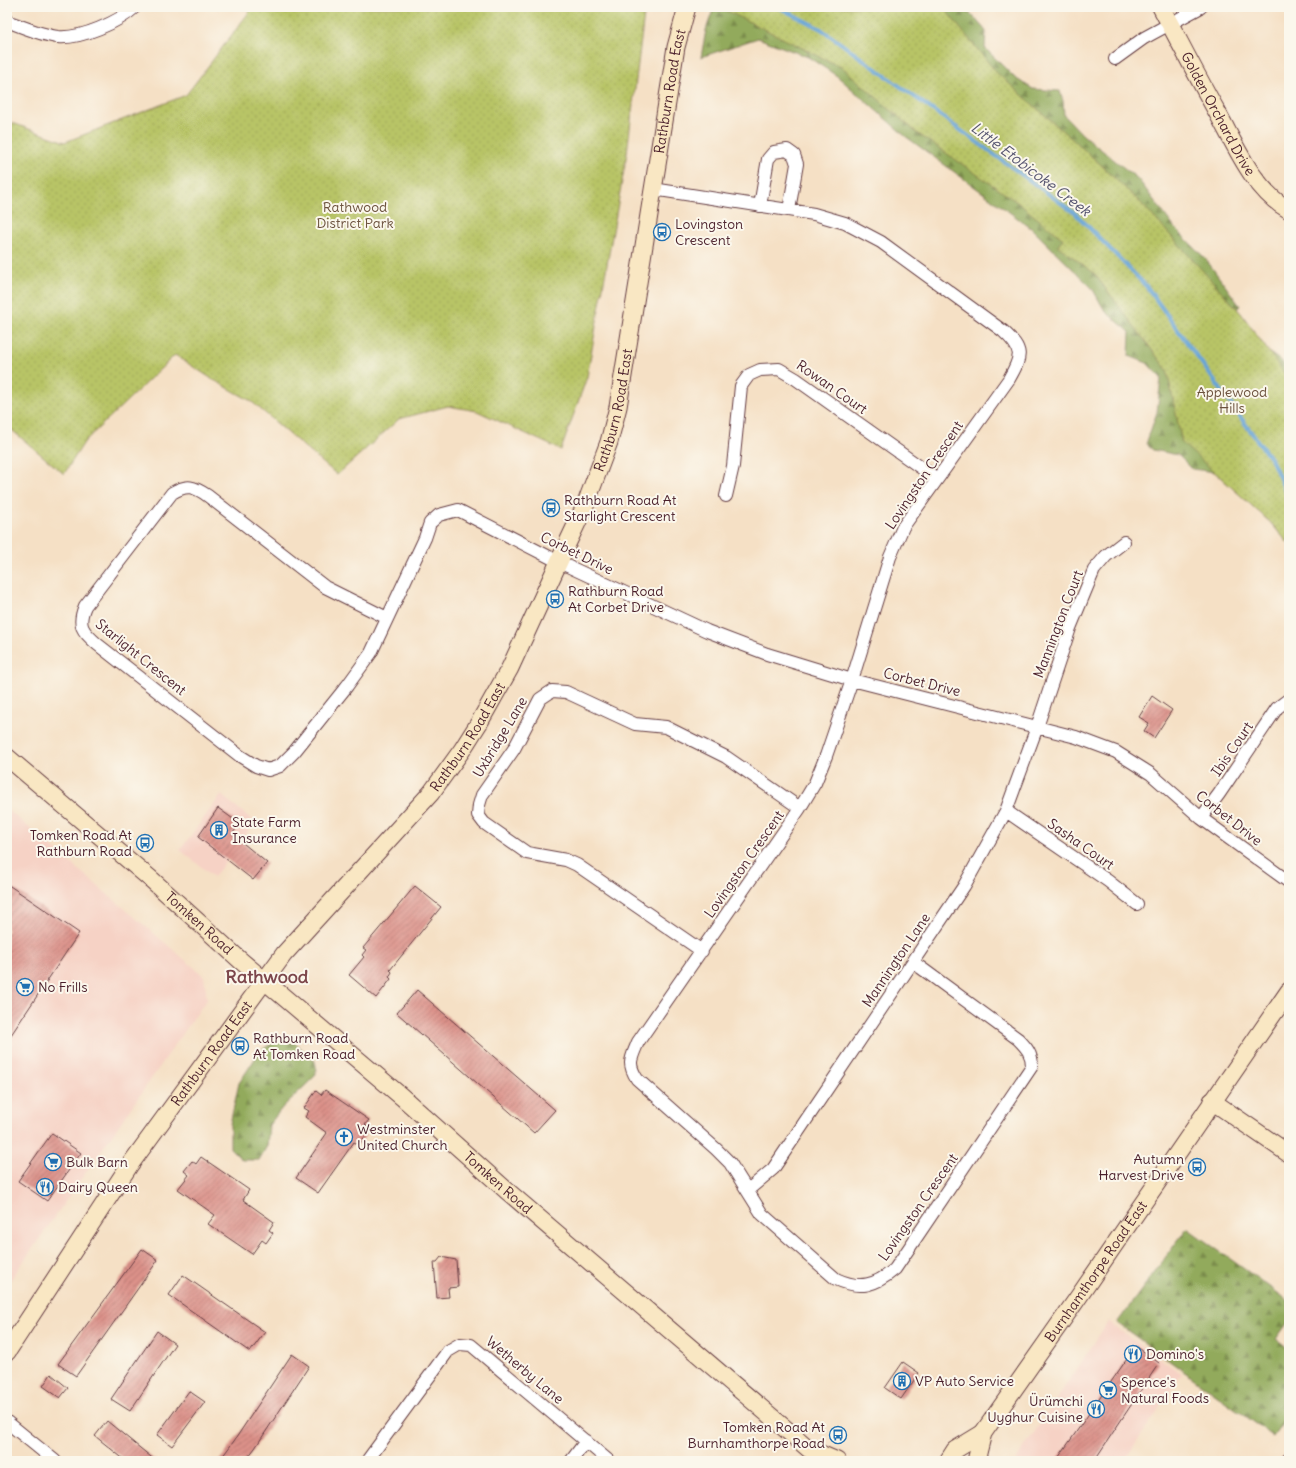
<svg xmlns="http://www.w3.org/2000/svg" width="1296" height="1468" viewBox="0 0 1296 1468" font-family="Delius,sans-serif">
  <style>
    .built { fill: #f6d2c5 }
    .forest { fill: url(#forest-firs); stroke: #6e6443 }
    .park { fill: url(#park-dots); stroke: #817248 }
    .lines { fill: none; stroke-linecap: round; stroke-linejoin: round }
    .stream { stroke: #66a4d8; stroke-width: 4 }
    .building { fill: url(#building-hatch) }
    .street-casing { stroke: #643c42; stroke-width: 14 }
    .secondary-casing { stroke: #643c42; stroke-width: 19 }
    .street { stroke: #fff; stroke-width: 12 }
    .secondary { stroke: #f9e7c3; stroke-width: 17 }
    .labels { text-anchor: middle; dominant-baseline: central; stroke-width: 4; stroke-linejoin: round; paint-order: stroke }
    .street-label { font-size: 14px; fill: #4a1f2b; stroke: #fbf7ec }
    .park-label { font-size: 14px; fill: #6b513d; stroke: #fbf7ec }
    .poi-label { font-size: 14px; fill: #4a1f2b; stroke: #fbf7ec; text-anchor: start }
    .water-label { font-size: 15px; font-style: italic; fill: #555470; stroke: #fbf7ec }
    .district-label { font-size: 18px; font-weight: bold; fill: #7d474c; stroke: #fbf7ec }
  </style>
  <defs>
    <pattern id="forest-firs" width="22" height="20" patternUnits="userSpaceOnUse"><rect width="22" height="20" fill="#92aa5b"/><path d="M5 1l3.5 6h-7zM16 11l3.5 6h-7z" fill="#798a4b"/></pattern>
    <pattern id="park-dots" width="8" height="8" patternUnits="userSpaceOnUse"><rect width="8" height="8" fill="#b8c466"/><path d="M2 2h.1M6 6h.1" fill="none" stroke="#a0a859" stroke-width="1.8" stroke-linecap="round"/></pattern>
    <pattern id="building-hatch" width="6" height="6" patternUnits="userSpaceOnUse"><rect width="6" height="6" fill="#db9189"/><path d="M-1 1l2-2M0 6l6-6M5 7l2-2" fill="none" stroke="#b47670"/></pattern>
  </defs>
  <rect width="100%" height="100%" fill="#fbf7ec"/>
  <filter id="ink" filterUnits="userSpaceOnUse"><feTurbulence type="fractalNoise" baseFrequency=".025" numOctaves="2"/><feDisplacementMap in="SourceGraphic" scale="8" xChannelSelector="R" yChannelSelector="G"/><feConvolveMatrix kernelMatrix="1 2 1 2 8 2 1 2 1" color-interpolation-filters="sRGB"/></filter>
  <filter id="wash" filterUnits="userSpaceOnUse"><feTurbulence type="fractalNoise" baseFrequency=".012" numOctaves="4" result="noise"/><feDisplacementMap in="SourceGraphic" scale="16" xChannelSelector="R" yChannelSelector="G"/><feGaussianBlur stdDeviation="0.9" result="paint"/><feColorMatrix in="noise" values="0 0 0 0 0 0 0 0 0 0 0 0 0 0 0 0 0 1.4 0 .05"/><feComposite in="paint" operator="in"/></filter>
  <g filter="url(#wash)">
    <rect width="100%" height="100%" fill="#f5e0c5"/>
    <!-- built -->
    <path class="built" d="M221 795 255 822 214 877 180 850Z
      M7 809 204 976 207 999 7 1285Z
      M1108 1322 1182 1374 1124 1461H1015Z"/>
    <!-- forest -->
    <path class="forest" d="M714 7H952L971 14 986 31 985 48 1015 78 1033 89 1060 91 1063 101 1064 115 1083 135 1138 179 1174 227 1205 258 1240 306 1234 312 1241 332 1289 367V544L1270 522 1215 472 1192 469 1178 455 1153 450 1146 444 1157 412 1161 378 1147 363 1129 356 1130 332 1105 311 1092 288 1031 228 905 136 837 76 808 57 758 38 701 57 706 30Z
      M279 1039 295 1043 315 1061 316 1075 282 1108 269 1125 267 1146 259 1160H242L230 1148V1124L239 1083 260 1051Z
      M1187 1228 1289 1301V1321L1276 1339 1289 1349V1413L1273 1436 1117 1323Z"/>
    <!-- park -->
    <path class="park" d="M253 7H645L627 153 587 377 561 450 477 411 448 406 399 419 337 475 251 401 212 379 175 355 85 441 64 474 7 426V121L65 142 186 95Z
      M719 7H943L996 72 1099 163 1142 204 1241 313 1289 380V544L1270 522 1182 443 1167 370 1094 273 1058 246 1063 239 1017 202 917 133 843 68Z"/>
    <g class="lines">
      <!-- stream -->
      <path class="stream" d="M778 7 821 29 1076 214 1147 287 1272 461 1289 499"/>
    </g>
    <g id="blocks">
      <!-- building -->
      <path class="building" d="M1152 696 1172 710 1154 738 1144 731 1149 723 1139 717Z
        M218 808 240 824 232 834 267 863 253 880 198 837Z
        M7 884 79 933 7 1041Z
        M415 886 441 907 390 970 392 972 389 977 391 979 376 998 349 975 364 957 362 955 366 950 363 948Z
        M417 990 555 1110 534 1133 397 1013Z
        M325 1090 369 1120 365 1125 370 1129 359 1145 354 1142 318 1193 296 1178 327 1133 305 1117 309 1111 304 1108 316 1091 321 1095Z
        M52 1133 81 1153 47 1201 18 1181Z
        M201 1157 249 1190 243 1200 274 1222 269 1230 273 1233 266 1243 262 1240 252 1254 208 1224 215 1215 178 1189 189 1175 184 1171 192 1161 196 1164Z
        M142 1249 158 1260 76 1376 58 1364Z
        M441 1257 456 1260 458 1287 448 1288 449 1297 437 1298 434 1262H437Z
        M183 1275 265 1332 250 1352 169 1295Z
        M157 1331 175 1344 130 1411 111 1399Z
        M1136 1346 1159 1363 1094 1461H1056Z
        M292 1354 309 1366 255 1448 245 1461H219L234 1441Z
        M903 1362 919 1373 901 1399 885 1388Z
        M51 1374 68 1388 60 1398 43 1386Z
        M189 1391 205 1402 172 1446 157 1435Z
        M107 1421 140 1448 156 1461H126L95 1436Z"/>
    </g>
  </g>
  <g filter="url(#ink)">
    <use href="#blocks" fill-opacity="0" stroke="#643c42" stroke-width="1"/>
    <g class="lines">
      <!-- street casing -->
      <g class="street-casing">
        <path id="street" d="M7 21C23 27 41 35 58 37 81 39 119 22 135 7
          M1115 59 1144 38 1201 7
          M653 189 814 214 845 223 881 242 1003 331C1024 350 1022 356 1009 379L903 527 890 557 852 680 826 756 815 783 800 808 638 1042C631 1059 627 1063 637 1079L716 1149 730 1163 762 1214 836 1279C860 1290 875 1286 895 1269L1032 1066C1032 1054 1027 1048 1018 1039L913 962
          M760 206 768 159 774 152 787 150 794 155 797 164 789 210
          M726 496 733 466 741 386 749 375 760 370 779 369 796 379 937 479
          M387 618 325 587 208 496C194 486 187 484 172 493L85 606C77 625 82 631 97 644L240 756 256 766 268 770 280 766 294 752 347 686 371 653 425 538 430 523 439 515 458 510 559 562 707 631 767 654 852 680 1076 737 1116 752 1151 774 1201 818 1289 882
          M1006 811 1108 881 1137 904
          M1201 818 1219 794 1277 708 1289 699
          M702 951 577 865 566 860 527 853 484 823 478 815 479 805 482 795 514 749 540 699 552 691 566 692 635 724 666 727 726 757 800 808
          M748 1190 773 1169 964 886 1006 811 1037 727 1070 628 1094 570 1106 556 1124 542
          M7 1422 55 1461
          M367 1461 448 1351 460 1344 471 1345 609 1461
          M571 1461 586 1441
          M1287 1461 1289 1459"/>
      </g>
      <!-- secondary casing -->
      <g class="secondary-casing">
        <g id="secondary">
          <path id="s1" d="M1161 7C1179 41 1197 76 1216 110 1235 144 1253 190 1289 210"/>
          <path id="s2" d="M7 757 152 880 240 960 402 1097 506 1190 809 1449 837 1461"/>
          <path d="M1212 1101 1289 1154"/>
          <path id="s3" d="M7 1352 129 1166 284 954 431 793 462 750 479 723 510 668 568 542 585 506 609 442 618 407 676 47 687 7"/>
          <path d="M948 1461 955 1450 983 1433"/>
          <path id="s4" d="M976 1461 983 1433 1075 1302 1289 991"/>
        </g>
      </g>
      <!-- street -->
      <use href="#street" class="street"/>
      <!-- secondary -->
      <use href="#secondary" class="secondary"/>
    </g>
  </g>
  <!-- icons -->
  <defs>
    <g id="bus-ring" transform="scale(0.9)"><circle r="9.5" fill="#fbf7ec" stroke="#1f6fb2" stroke-width="1.5"/><path d="M-5-6H5V4H4V6H2V4H-2V6H-4V4H-5ZM-3.5-4V0h7V-4ZM-3.5 1.2v1.5H-2V1.2ZM2 1.2v1.5H3.5V1.2Z" fill="#1f6fb2"/></g>
    <g id="building-ring" transform="scale(0.9)"><circle r="9.5" fill="#fbf7ec" stroke="#1f6fb2" stroke-width="1.5"/><path d="M-4-6H4V6H1V3H-1V6H-4ZM-2.5-4.3h1.7v1.8h-1.7ZM.8-4.3h1.7v1.8H.8ZM-2.5-1h1.7V.8h-1.7ZM.8-1h1.7V.8H.8Z" fill="#1f6fb2"/></g>
    <g id="supermarket-ring" transform="scale(0.9)"><circle r="9.5" fill="#fbf7ec" stroke="#1f6fb2" stroke-width="1.5"/><path d="M-6-5.5h2.5l.6 2H6L4.5 2H-2.5L-4.4-4H-6ZM-1.5 3.2a1.3 1.3 0 1 0 .1 0ZM3 3.2a1.3 1.3 0 1 0 .1 0Z" fill="#1f6fb2"/></g>
    <g id="church-ring" transform="scale(0.9)"><circle r="9.5" fill="#fbf7ec" stroke="#1f6fb2" stroke-width="1.5"/><path d="M-1.2-6h2.4v3.5h3.3v2.4h-3.3V6h-2.4V-.1h-3.3v-2.4h3.3Z" fill="#1f6fb2"/></g>
    <g id="restaurant-ring" transform="scale(0.9)"><circle r="9.5" fill="#fbf7ec" stroke="#1f6fb2" stroke-width="1.5"/><path d="M-5-6h1v4h1v-4h1v4h1v-4h1v5L-1.5 .5V6h-2V.5L-5-1ZM5-6V6H3V1.5H1.5Q1.5-4 5-6Z" fill="#1f6fb2"/></g>
  </defs>
  <g fill-rule="evenodd">
    <use href="#bus-ring" x="662" y="232"/>
    <use href="#bus-ring" x="551" y="508"/>
    <use href="#bus-ring" x="555" y="599"/>
    <use href="#building-ring" x="219" y="830"/>
    <use href="#bus-ring" x="145" y="843"/>
    <use href="#supermarket-ring" x="25" y="987"/>
    <use href="#bus-ring" x="240" y="1046"/>
    <use href="#church-ring" x="344" y="1137"/>
    <use href="#supermarket-ring" x="53" y="1162"/>
    <use href="#bus-ring" x="1197" y="1167"/>
    <use href="#restaurant-ring" x="45" y="1187"/>
    <use href="#restaurant-ring" x="1133" y="1354"/>
    <use href="#building-ring" x="902" y="1381"/>
    <use href="#supermarket-ring" x="1108" y="1390"/>
    <use href="#restaurant-ring" x="1096" y="1409"/>
    <use href="#bus-ring" x="838" y="1435"/>
  </g>
  <g class="labels">
    <!-- street labels -->
    <g class="street-label">
      <text stroke="none"><textPath href="#s3" startOffset="1454">Rathburn Road East</textPath></text>
      <text stroke="none"><textPath href="#s1" startOffset="121">Golden Orchard Drive</textPath></text>
      <text transform="translate(832 387) rotate(35)">Rowan Court</text>
      <text stroke="none"><textPath href="#s3" startOffset="1130">Rathburn Road East</textPath></text>
      <text transform="translate(924 475) rotate(-56)">Lovingston Crescent</text>
      <text transform="translate(577 553) rotate(26)">Corbet Drive</text>
      <text transform="translate(1058 624) rotate(-69)">Mannington Court</text>
      <text transform="translate(141 657) rotate(39)">Starlight Crescent</text>
      <text transform="translate(922 682) rotate(14)">Corbet Drive</text>
      <text stroke="none"><textPath href="#s3" startOffset="770">Rathburn Road East</textPath></text>
      <text transform="translate(500 737) rotate(-59)">Uxbridge Lane</text>
      <text transform="translate(1232 749) rotate(-56)">Ibis Court</text>
      <text transform="translate(1229 818) rotate(38)">Corbet Drive</text>
      <text transform="translate(1081 844) rotate(35)">Sasha Court</text>
      <text transform="translate(744 864) rotate(-55)">Lovingston Crescent</text>
      <text stroke="none"><textPath href="#s2" startOffset="254">Tomken Road</textPath></text>
      <text transform="translate(896 960) rotate(-56)">Mannington Lane</text>
      <text stroke="none"><textPath href="#s3" startOffset="362">Rathburn Road East</textPath></text>
      <text stroke="none"><textPath href="#s2" startOffset="650">Tomken Road</textPath></text>
      <text transform="translate(918 1207) rotate(-55)">Lovingston Crescent</text>
      <text stroke="none"><textPath href="#s4" startOffset="226">Burnhamthorpe Road East</textPath></text>
      <text transform="translate(525 1370) rotate(40)">Wetherby Lane</text>
    </g>
    <!-- park labels -->
    <g class="park-label">
      <text x="355" y="207">Rathwood<tspan x="355" dy="16">District Park</tspan></text>
      <text x="1232" y="392">Applewood<tspan x="1232" dy="16">Hills</tspan></text>
    </g>
    <!-- poi labels -->
    <g class="poi-label">
      <text x="675" y="224">Lovingston<tspan x="675" dy="16">Crescent</tspan></text>
      <text x="564" y="500">Rathburn Road At<tspan x="564" dy="16">Starlight Crescent</tspan></text>
      <text x="568" y="591">Rathburn Road<tspan x="568" dy="16">At Corbet Drive</tspan></text>
      <text x="232" y="822">State Farm<tspan x="232" dy="16">Insurance</tspan></text>
      <text x="132" y="835" text-anchor="end">Tomken Road At<tspan x="132" dy="16">Rathburn Road</tspan></text>
      <text x="38" y="987">No Frills</text>
      <text x="253" y="1038">Rathburn Road<tspan x="253" dy="16">At Tomken Road</tspan></text>
      <text x="357" y="1129">Westminster<tspan x="357" dy="16">United Church</tspan></text>
      <text x="1184" y="1159" text-anchor="end">Autumn<tspan x="1184" dy="16">Harvest Drive</tspan></text>
      <text x="66" y="1162">Bulk Barn</text>
      <text x="58" y="1187">Dairy Queen</text>
      <text x="1146" y="1354">Domino's</text>
      <text x="915" y="1381">VP Auto Service</text>
      <text x="1121" y="1382">Spence's<tspan x="1121" dy="16">Natural Foods</tspan></text>
      <text x="1083" y="1401" text-anchor="end">Ürümchi<tspan x="1083" dy="16">Uyghur Cuisine</tspan></text>
      <text x="825" y="1427" text-anchor="end">Tomken Road At<tspan x="825" dy="16">Burnhamthorpe Road</tspan></text>
    </g>
    <!-- water labels -->
    <g class="water-label">
      <text transform="translate(1031 169) rotate(37)">Little Etobicoke Creek</text>
    </g>
    <!-- district labels -->
    <g class="district-label">
      <text x="267" y="976">Rathwood</text>
    </g>
  </g>
  <!-- margin -->
  <rect width="1296" height="1468" fill="none" stroke="#fbf7ec" stroke-width="24"/>
</svg>
